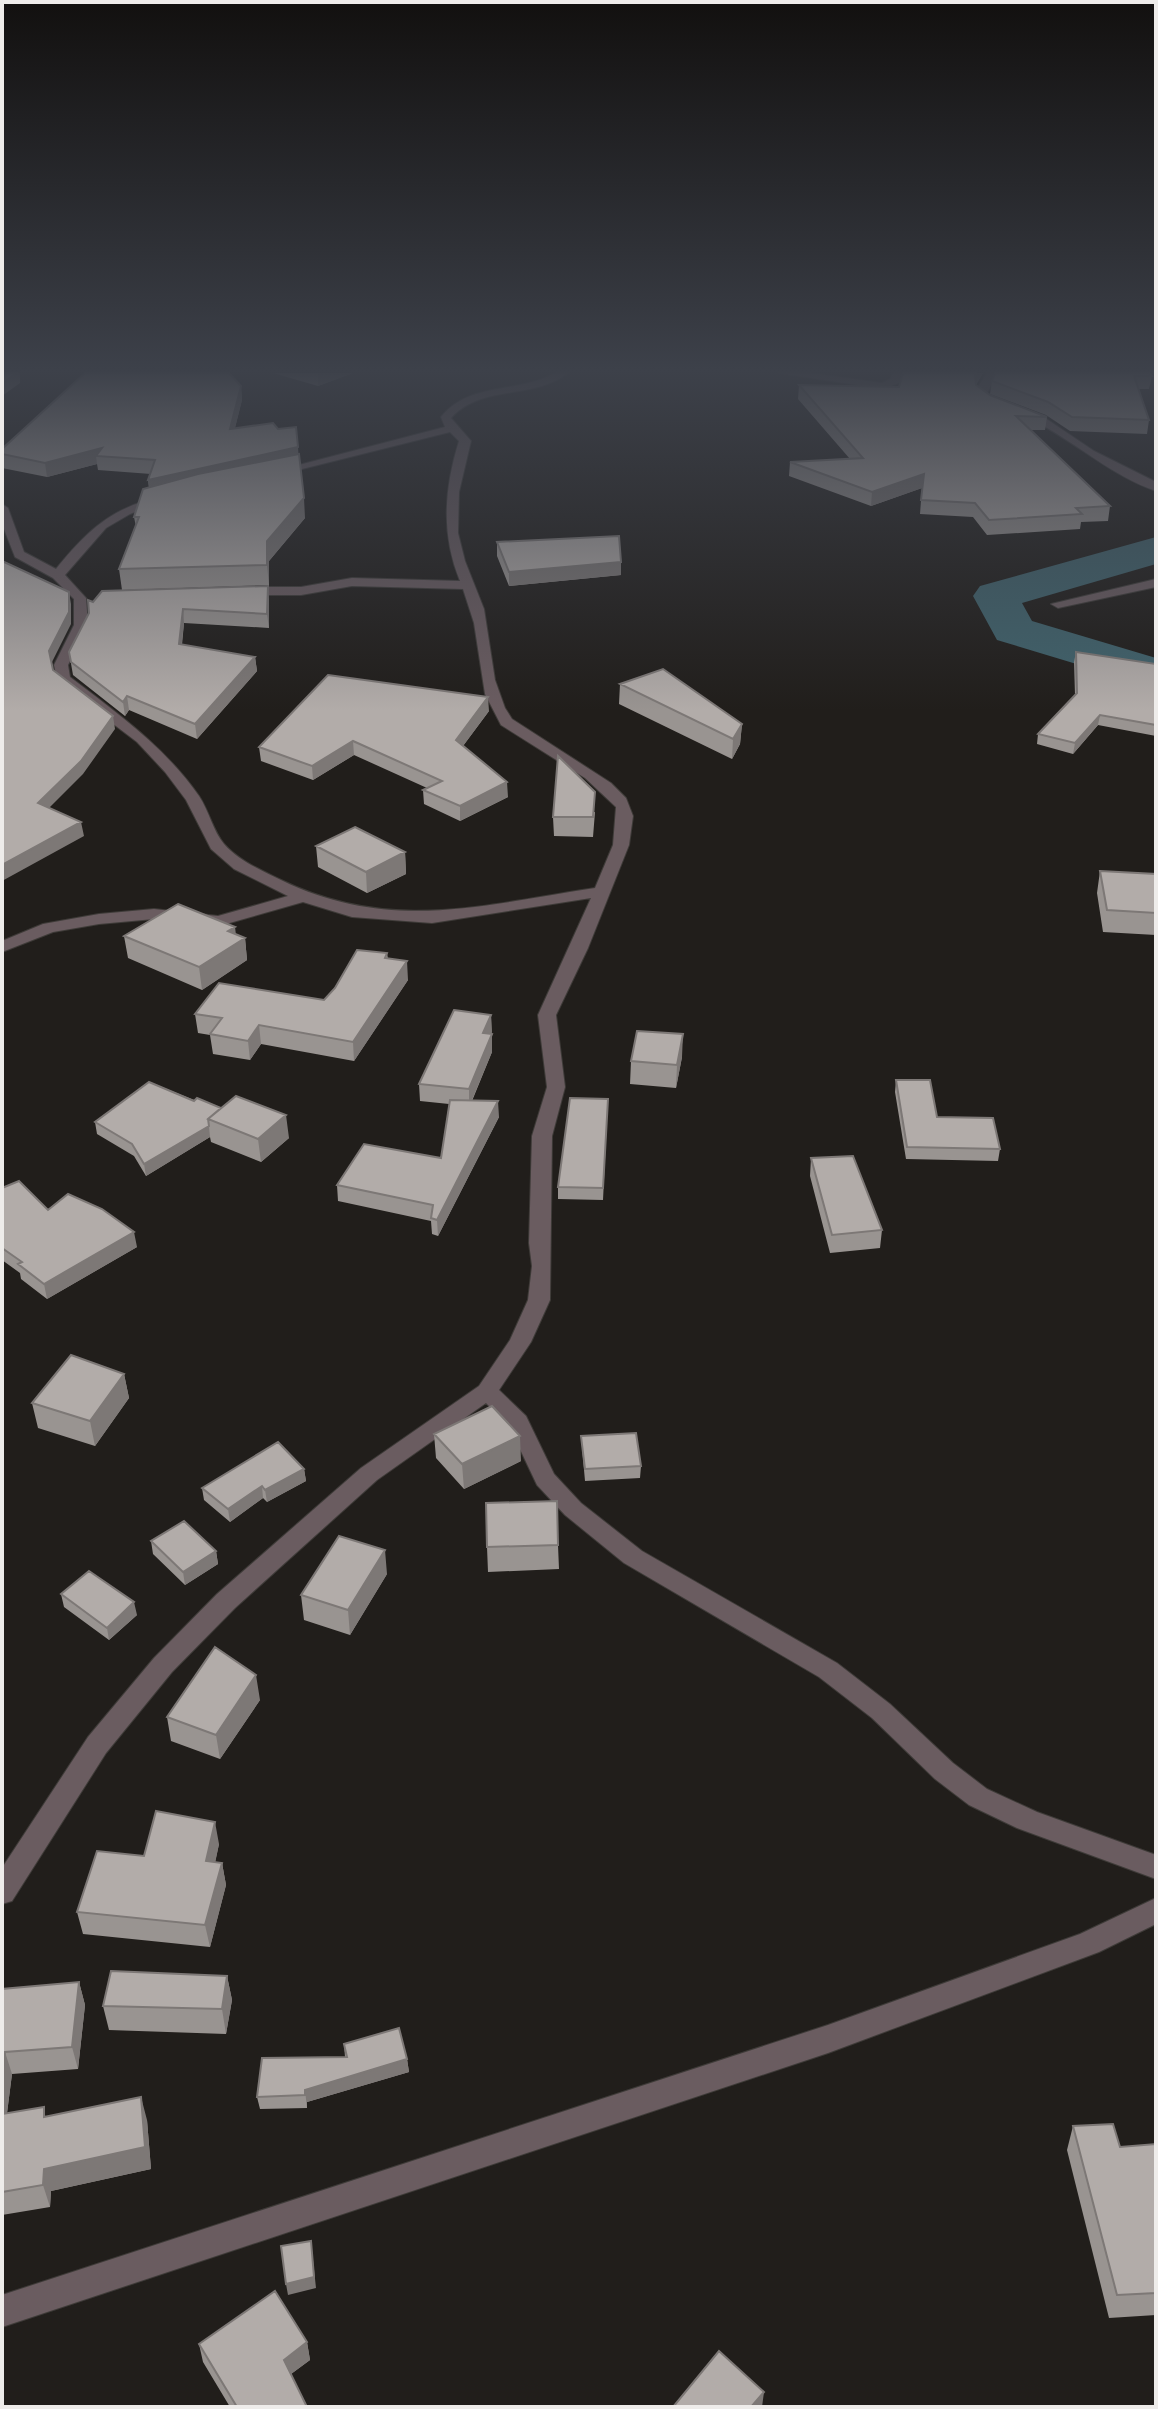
<svg xmlns="http://www.w3.org/2000/svg" width="1158" height="2409" viewBox="0 0 1158 2409" font-family="Raleway,sans-serif">
  <style>
    .lines { fill: none; stroke-linecap: round; stroke-linejoin: round }
    .river { fill: #41636c; fill-rule: evenodd }
    .minor-casing { stroke: #3e3b38; stroke-width: 2 }
    .minor { fill: #6a5c60; fill-rule: evenodd }
    .wall { fill: #999491 }
    .shaded-wall { fill: #7d7876 }
    .building { fill: #b2aca9; stroke: #7d7876; stroke-width: 2 }
  </style>
  <rect width="100%" height="100%" fill="#211e1b"/>
  <g class="lines">
    <!-- river -->
    <path class="river" d="M1156 537V564L1022 603 1032 621 1156 658V688L997 640 973 596 980 586Z"/>
    <!-- minor casing -->
    <g class="minor-casing">
      <path id="minor" d="M555 373H568C534 400 482 384 451 418L471 441 459 492 458 533 465 561 484 609 495 680 505 708 512 719 611 783 626 798 633 816 629 845 588 948 556 1015 565 1087 552 1136 550 1300 531 1342 499 1390 526 1416 554 1474 581 1503 642 1551 837 1663 890 1704 953 1763 987 1789 1037 1812 1156 1855V1879L1017 1828 969 1805 935 1779 872 1718 819 1677 624 1563 565 1515 537 1485 509 1426 486 1403 377 1480 235 1608 172 1672 106 1753 12 1901 2 1904V1868L88 1737 154 1658 217 1594 361 1468 479 1386 510 1340 528 1300 532 1266 529 1243 532 1136 547 1087 538 1015 591 898 432 923 352 917 303 902 219 926 154 919 99 924 53 932 2 952V941L43 924 99 914 154 909 218 916 288 896 234 869 211 849 186 800 165 772 137 742 58 682 54 665 74 625V599L53 578 15 557 2 524V504L8 508 24 552 56 569C82 537 105 513 145 501 154 498 160 494 168 499L130 514 106 528 65 575 86 598 88 625 68 665 70 677C117 713 164 746 199 796 209 811 213 831 224 844 239 861 261 870 281 880 390 933 482 905 595 888L613 845 616 807 585 778 501 725 485 694 474 623 463 589 352 586 301 595H241L235 591 241 587H301L352 578 460 581C441 535 444 489 459 441L450 432 274 476 268 473 445 427 441 417C470 381 518 394 555 373Z
        M779 373H811L882 383 890 379 893 373H903L899 383 883 389Z
        M987 373H998L986 395 992 399 1045 418 1094 451 1156 482V491C1112 476 1078 444 1038 423 1018 412 992 412 976 396V390Z
        M1156 579V587L1058 608 1051 604Z
        M1156 1898V1924L1099 1952 828 2053 2 2327V2295L828 2025 1080 1934Z"/>
    </g>
    <!-- minor -->
    <use href="#minor" class="minor"/>
  </g>
  <!-- wall -->
  <path class="wall" d="M273 373H353L318 386Z
    M903 373H983L976 385 990 395 1047 417 1045 430H1031L1110 506 1108 521 1081 522 1080 529 987 535 973 517 920 514 922 488 871 506 789 476 790 462 850 459 798 399 799 385 899 387Z
    M1152 376 1149 389H1139L1149 420 1147 434 1070 431 1046 415 990 394 992 381Z
    M241 386 242 400 235 428 305 518 269 561V585L122 590 119 569 136 527 134 517 149 488 148 480 151 474 98 470 97 464 47 477 2 468V454Z
    M497 542 621 575 509 586 497 556Z
    M269 599V628L184 623 182 645 255 657 257 671 197 739 129 710 125 716 73 675 69 652 89 613Z
    M1076 652 1156 664V736L1098 725 1073 754 1037 744 1038 734 1075 695 1074 662Z
    M620 684 742 724 740 744 732 759 619 704Z
    M489 711 463 746 508 797 460 821 424 804 423 790 427 788 354 755 313 780 261 761 259 747Z
    M595 812 593 837 554 836 553 817Z
    M316 846 405 852 406 874 367 893 318 867Z
    M1100 871 1156 874V935L1103 932 1097 893Z
    M236 934 245 938 247 960 202 990 128 958 124 936Z
    M387 953 388 959 408 980 354 1061 261 1044 250 1060 213 1054 210 1035 198 1033 195 1014 324 1000Z
    M491 1015 492 1052 472 1101 499 1117 438 1236 432 1234 431 1221 338 1201 337 1185 441 1158 449 1104 420 1101 419 1084Z
    M682 1057 676 1088 630 1084 631 1061Z
    M896 1080 937 1117 1000 1149 998 1161 906 1159 895 1092Z
    M149 1082 289 1138 261 1162 211 1142 210 1137 146 1176 134 1156 97 1134 95 1122Z
    M608 1099 603 1200 558 1199V1187Z
    M811 1158 882 1230 880 1248 830 1253 810 1176Z
    M2 1188 48 1210 137 1247 47 1299 21 1279 20 1273 2 1260Z
    M124 1374 129 1398 95 1446 38 1428 32 1403Z
    M434 1434 521 1461 464 1489 436 1458Z
    M581 1436 641 1466 640 1478 585 1481Z
    M304 1469 306 1481 267 1502 263 1498 230 1522 204 1500 202 1488Z
    M151 1541 216 1551 218 1564 185 1585 153 1554Z
    M558 1545 559 1569 488 1572 487 1547Z
    M387 1574 350 1635 304 1620 301 1595Z
    M61 1594 137 1615 109 1640 64 1607Z
    M260 1700 220 1759 171 1741 167 1717Z
    M219 1844 215 1862 222 1863 226 1885 210 1947 83 1934 77 1912 144 1856Z
    M227 1976 232 2000 226 2034 109 2030 103 2006Z
    M79 1982 85 2005 78 2069 12 2074 7 2113 47 2116 147 2120 151 2169 51 2191 50 2207 2 2215V1989Z
    M344 2044 407 2059 409 2072 307 2102V2108L260 2109 257 2097 345 2057Z
    M1073 2126 1120 2147 1156 2144V2315L1109 2318 1067 2150Z
    M307 2342 310 2360 291 2374 307 2407H230L203 2362 199 2344Z"/>
  <!-- shaded-wall -->
  <path class="shaded-wall" d="M16 373H20V383L2 396V384Z
    M318 373H353L318 386Z
    M976 373H983L973 388 975 375Z
    M241 386 242 400 231 443 230 429Z
    M298 447 299 461 150 495 148 480Z
    M102 448 96 456 97 464 47 477 45 463Z
    M924 474 922 488 871 506 872 492Z
    M304 498 305 518 269 561V585L267 565V541Z
    M621 562V575L509 586V572Z
    M268 586 269 599V628L267 614Z
    M69 592 71 604V624L51 664 49 651Z
    M183 609 184 623 180 658 179 644Z
    M255 657 257 671 197 739 195 724Z
    M127 696 129 710 125 716 123 702Z
    M488 697 489 711 457 754 456 740Z
    M1100 715 1098 725 1073 754 1075 743Z
    M113 716 115 729 83 774 40 817 38 803Z
    M742 724 740 744 732 759 733 739Z
    M353 741 354 755 313 780 312 766Z
    M507 782 508 797 460 821V806Z
    M81 822 84 836 2 881V865Z
    M405 852 406 874 367 893 366 872Z
    M235 927 237 943 245 938 247 960 202 990 199 967 228 931Z
    M407 961 408 980 354 1061 353 1042Z
    M491 1015 492 1032 484 1051 483 1033Z
    M259 1025 261 1044 250 1060 248 1041Z
    M492 1034V1052L469 1107V1089Z
    M683 1034 682 1057 676 1088 677 1065Z
    M498 1101 499 1117 438 1236 437 1220Z
    M286 1115 289 1138 261 1162 258 1139Z
    M209 1126 210 1137 146 1176 144 1164Z
    M134 1232 137 1247 47 1299 44 1284Z
    M124 1374 129 1398 95 1446 90 1421Z
    M520 1436 521 1461 464 1489 462 1464Z
    M304 1469 306 1481 267 1502 265 1490Z
    M262 1486 263 1498 230 1522 228 1509Z
    M385 1550 387 1574 350 1635 348 1610Z
    M216 1551 218 1564 185 1585 183 1572Z
    M134 1602 137 1615 109 1640 107 1628Z
    M256 1675 260 1700 220 1759 216 1735Z
    M215 1822 219 1844 211 1883 206 1861Z
    M222 1863 226 1885 210 1947 205 1925Z
    M227 1976 232 2000 226 2034 222 2009Z
    M79 1982 85 2005 78 2069 72 2047Z
    M5 2052 12 2074 4 2137 2 2131V2072Z
    M407 2059 409 2072 307 2102V2108L305 2090Z
    M141 2097 147 2120 151 2169 51 2191 50 2207 43 2185 44 2169Z
    M311 2241 316 2288 288 2295 286 2284Z
    M307 2342 310 2360 287 2377 284 2360Z
    M764 2392 762 2407H751Z"/>
  <!-- building -->
  <path class="building" d="M2 373H16L2 384Z
    M85 373H229L241 386 230 429 273 423 278 429 296 427 298 447 148 480 155 460 96 456 102 448 45 463 2 454V449Z
    M903 373H976L975 375 976 385 990 395 1047 417 1016 416 1110 506 1076 508 1082 514 989 520 975 503 921 500 924 474 872 492 790 462 863 458 799 385 899 387Z
    M995 373H1149L1152 376H1134L1149 420 1072 417 1048 402 992 381Z
    M299 454 304 498 267 541V565L119 569 139 517H134L143 489 198 474Z
    M619 536 621 562 509 572 497 542Z
    M2 561 69 592V612L49 651 53 670 113 716 81 761 38 803 81 822 2 865Z
    M268 586 267 614 183 609 179 644 255 657 195 724 127 696 123 702 71 662 69 652 89 613 88 600 93 602 102 591Z
    M1076 652 1156 664V725L1100 715 1075 743 1038 734 1077 693Z
    M663 669 742 724 733 739 620 684Z
    M328 675 488 697 456 740 507 782 460 806 423 790 442 781 353 741 312 766 259 747Z
    M558 756 595 792 593 817H553Z
    M355 827 405 852 366 872 316 846Z
    M1100 871 1156 874V913L1107 910Z
    M178 904 235 927 228 931 245 938 199 967 124 936Z
    M357 950 387 953 385 958 407 961 353 1042 259 1025 248 1041 210 1034 222 1018 195 1014 219 983 324 1000 335 988Z
    M454 1010 491 1015 483 1033 492 1034 469 1089 419 1084Z
    M637 1031 683 1034 677 1065 631 1061Z
    M896 1080H930L937 1117 993 1118 1000 1149 907 1147Z
    M149 1082 194 1101 197 1098 221 1108 208 1119 209 1126 144 1164 132 1144 95 1122Z
    M236 1096 286 1115 258 1139 208 1119Z
    M570 1098 608 1099 603 1188 558 1187Z
    M450 1100 498 1101 437 1220 431 1218 433 1205 337 1185 364 1144 441 1158Z
    M853 1156 882 1230 832 1235 811 1158Z
    M19 1181 48 1210 68 1194 102 1209 134 1232 44 1284 18 1264 22 1262 2 1248V1188Z
    M71 1355 124 1374 90 1421 32 1403Z
    M492 1406 520 1436 462 1464 434 1434Z
    M636 1433 641 1466 585 1469 581 1436Z
    M278 1442 304 1469 265 1490 262 1486 228 1509 202 1488Z
    M557 1501 558 1545 487 1547 486 1503Z
    M184 1521 216 1551 183 1572 151 1541Z
    M339 1536 385 1550 348 1610 301 1595Z
    M89 1571 134 1602 107 1628 61 1594Z
    M215 1647 256 1675 216 1735 167 1717Z
    M156 1811 215 1822 206 1861 222 1863 205 1925 77 1912 97 1851 144 1856Z
    M111 1971 227 1976 222 2009 103 2006Z
    M79 1982 72 2047 5 2052 2 2072V1989Z
    M399 2028 407 2059 305 2090V2095L257 2097 262 2058 347 2057 344 2044Z
    M141 2097 145 2147 44 2169 43 2185 2 2192V2114L44 2107V2117Z
    M1113 2124 1120 2147 1156 2144V2293L1117 2295 1073 2126Z
    M311 2241 314 2277 286 2284 281 2246Z
    M275 2291 307 2342 284 2360 307 2407H237L199 2344Z
    M719 2351 764 2392 751 2407H673Z"/>
  <!-- sky -->
  <linearGradient id="sky" x2="0" y2="1"><stop stop-color="#12100f"/><stop offset="0.52" stop-color="#3d414a"/><stop offset="1" stop-color="#3d414a" stop-opacity="0"/></linearGradient>
  <rect width="1158" height="711" fill="url(#sky)"/>
  <!-- border -->
  <rect width="1158" height="2409" fill="none" stroke="#eeecea" stroke-width="8"/>
</svg>
